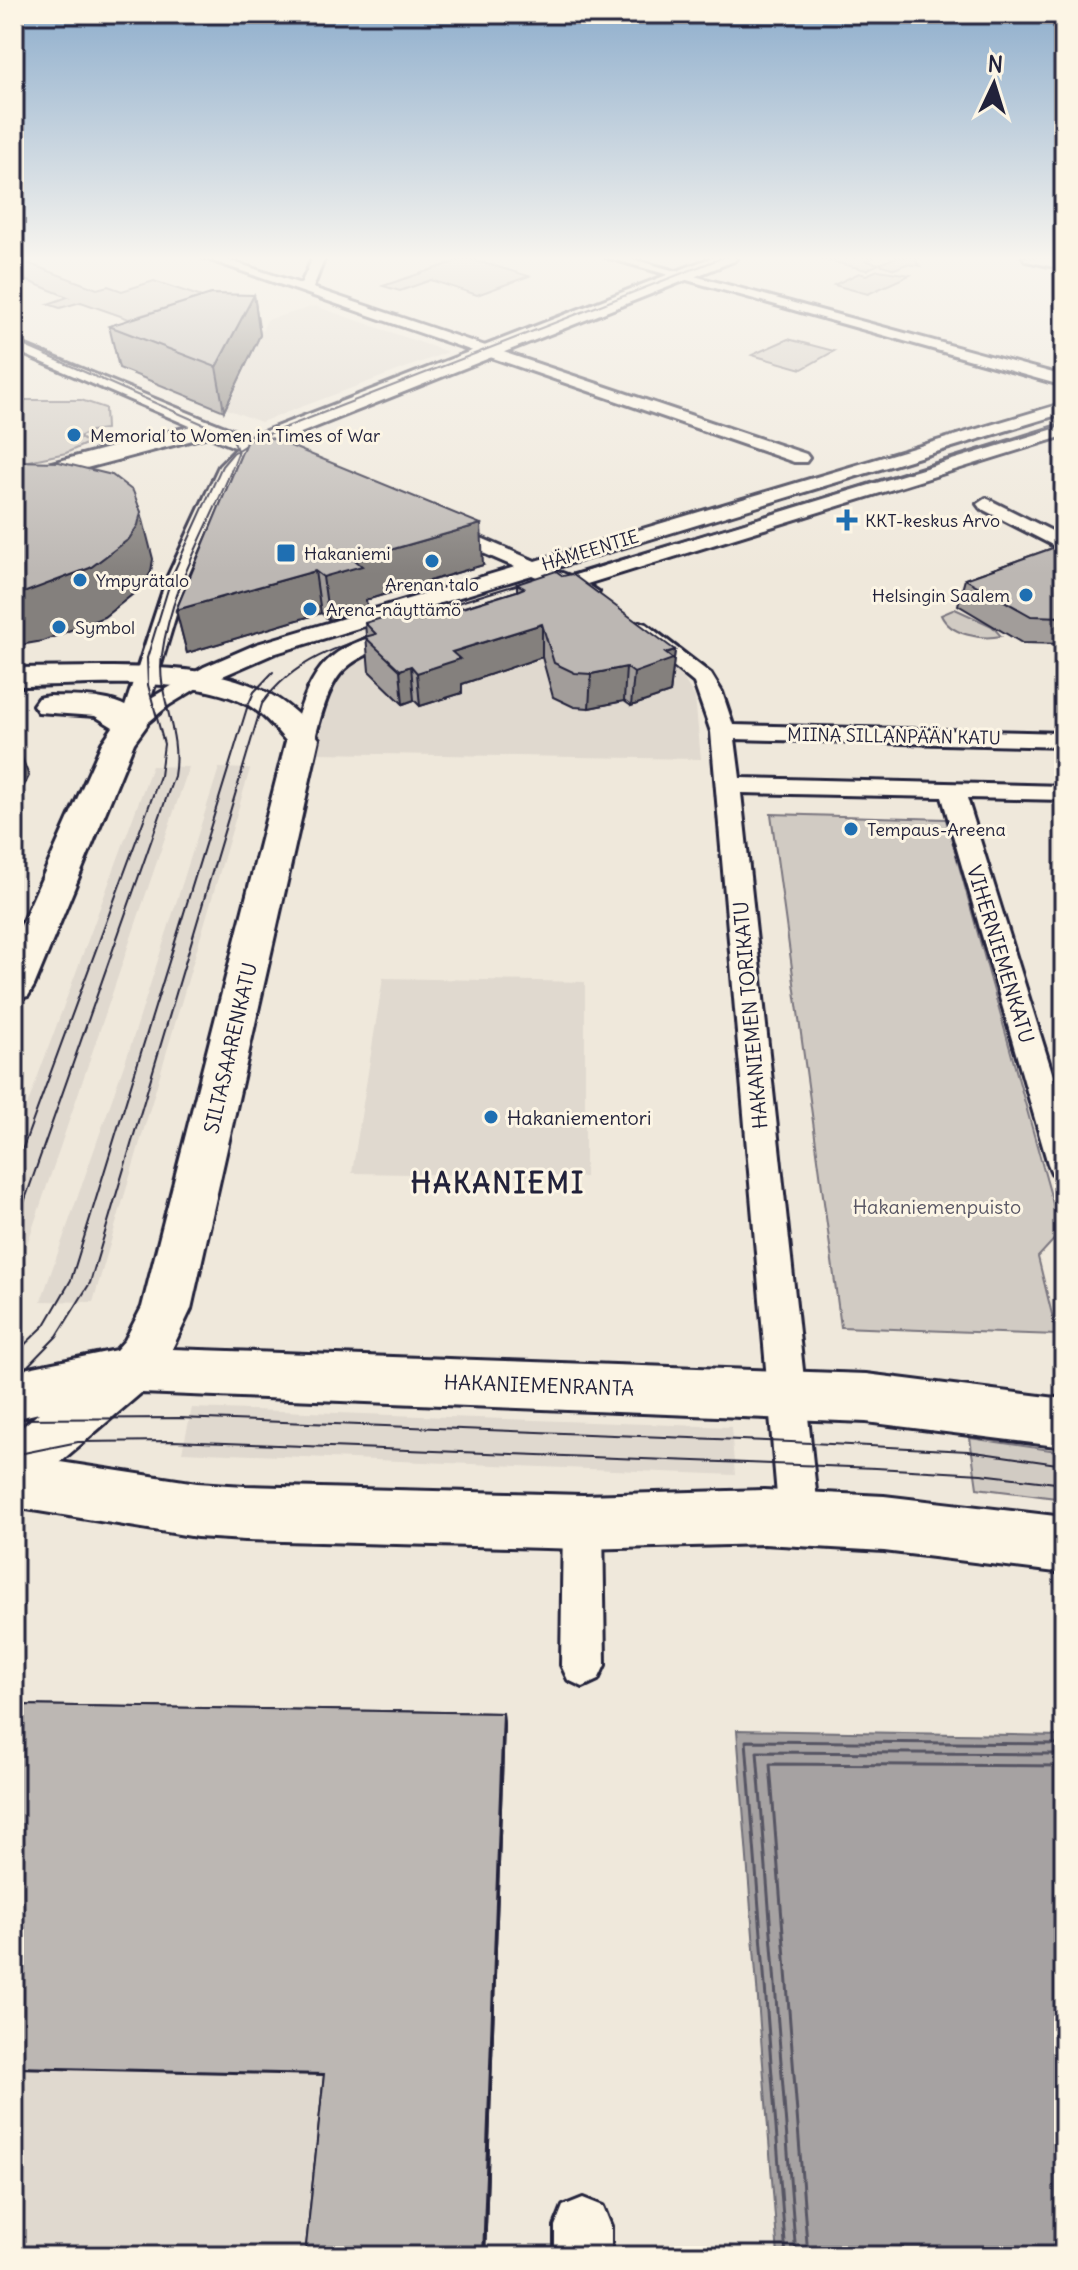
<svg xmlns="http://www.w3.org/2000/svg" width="1078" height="2270" viewBox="0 0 1078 2270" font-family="Delius,sans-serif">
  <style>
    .built { fill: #e0d9cf }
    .green { fill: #d1cbc3; stroke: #7a767f; stroke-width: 2 }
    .water { fill: #a6a2a2; stroke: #716f79; stroke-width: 2 }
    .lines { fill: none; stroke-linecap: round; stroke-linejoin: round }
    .shore { stroke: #575564; stroke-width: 3 }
    .street-casing { stroke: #22223b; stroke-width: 6 }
    .secondary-casing { stroke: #22223b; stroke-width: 6 }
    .street { fill: #fcf5e5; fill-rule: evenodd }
    .secondary { fill: #fcf5e5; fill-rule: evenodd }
    .tram { stroke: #22223b; stroke-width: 2 }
    .wall { fill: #a29d9a; stroke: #22223b; stroke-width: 2 }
    .shaded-wall { fill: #84807d; stroke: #22223b; stroke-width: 2 }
    .building { fill: #bcb7b3; stroke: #22223b; stroke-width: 2 }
    .poi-dot { fill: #1f6fb2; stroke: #fcf5e5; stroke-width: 3 }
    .labels { text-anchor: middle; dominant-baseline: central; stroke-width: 6; stroke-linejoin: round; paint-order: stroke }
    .far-poi-label { font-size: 18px; fill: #22223b; stroke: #fcf5e5; text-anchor: start }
    .far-street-label { font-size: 18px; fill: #22223b; stroke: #fcf5e5 }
    .street-label { font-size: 20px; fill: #22223b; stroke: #fcf5e5 }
    .poi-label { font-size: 20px; fill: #22223b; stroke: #fcf5e5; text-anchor: start }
    .park-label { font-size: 20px; fill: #575564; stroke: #fcf5e5 }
    .district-label { font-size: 28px; font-weight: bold; letter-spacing: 2px; fill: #22223b; stroke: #fcf5e5 }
  </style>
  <rect width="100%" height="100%" fill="#efe8db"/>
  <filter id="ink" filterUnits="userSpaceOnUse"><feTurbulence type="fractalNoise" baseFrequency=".0125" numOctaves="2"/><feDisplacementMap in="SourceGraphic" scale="16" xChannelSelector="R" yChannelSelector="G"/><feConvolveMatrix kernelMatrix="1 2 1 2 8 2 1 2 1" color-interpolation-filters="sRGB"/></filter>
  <g filter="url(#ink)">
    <!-- built -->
    <path class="built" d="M315 306 448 352 261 422 119 368 219 335H260L267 320Z
      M531 603 672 668 683 678 695 697 701 759 316 753 331 687 343 670 353 661Z
      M152 766 189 767 14 1283V1141Z
      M219 768 250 769 93 1302 41 1301 130 1048Z
      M383 978 585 982V1177L352 1173Z
      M192 1408 731 1427 735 1475 182 1452Z
      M14 1715 504 1723 485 2256H14Z"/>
    <!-- green -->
    <path class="green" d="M814 257H875L866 261 879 264 897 257H922L915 260 920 266 906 264 895 269 879 264 866 270Z
      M466 258 529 276 477 295 431 280 400 291 383 286Z
      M19 260 97 289 108 286 122 291 154 281 202 297 129 319 81 302 60 308 48 304 68 297 15 276 14 261Z
      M878 270 910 275 868 294 834 285 859 273 866 275Z
      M788 339 834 351 802 369 752 355Z
      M14 400H81L105 408 106 429 91 431 79 437 88 443 66 453 14 464Z
      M955 609 992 626 1001 636C981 640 950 635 941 615Z
      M771 814 946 819 1061 1232 1038 1257 1057 1335 841 1327Z
      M970 1438 1064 1452V1499L977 1488Z"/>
    <!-- water -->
    <path class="water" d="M737 1730 1064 1736V2256H778Z"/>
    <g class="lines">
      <!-- shore -->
      <path class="shore" d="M786 2256 746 1741 1064 1744
        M796 2256 757 1752 1064 1754
        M808 2256 770 1764 1064 1766"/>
      <!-- street casing -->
      <g class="street-casing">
        <path id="street" d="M201 257H218L301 284 313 257H325L313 288 806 454 809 458 806 462H794Z
          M605 257H624L1064 376V386Z
          M14 341 216 424 218 428 210 433 204 432 14 350Z
          M1064 403V413L552 569 570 576 1064 426V436L587 584 599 592 596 596C591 598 559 592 552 590L549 586 551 583 532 575 273 654 202 685 169 705 139 730H123L119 725 167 578 219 466 244 441H256L290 458 281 463 252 452 236 468 187 578 151 698 204 667 257 644 515 567 437 533 435 529 437 525H451L535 561Z
          M986 498 1064 537V551L980 508 977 504Z
          M639 622 646 624 711 674 722 692 733 725 1064 733V747L735 739 740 778 1064 786V800L967 798 1064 1111V1177L1052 1173 1048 1164 942 797 741 793 819 1519 813 1533 799 1539 785 1533 779 1519 711 732 694 683 632 632 628 628Z
          M408 627 419 633 415 637C343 661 334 664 315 739L311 744H295L291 739C313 660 328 646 408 627Z
          M583 1502 597 1508 603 1522 605 1665 598 1680 583 1687 568 1680 561 1665 563 1522 569 1508Z
          M583 2198 603 2206 611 2226V2256H555V2226L563 2206Z"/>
      </g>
      <!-- secondary casing -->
      <g class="secondary-casing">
        <path id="secondary" d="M713 257H737L734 261 258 450H242L208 436 14 487V473L210 421 250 437Z
          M1023 257 1064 259V269L1026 261Z
          M103 667C183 668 268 666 319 739L191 1309 172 1349 866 1374 1064 1399V1447L866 1422 141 1393 60 1462 197 1483 245 1486 583 1495 764 1490 884 1496 1064 1517V1573L884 1551 764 1544 583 1549 245 1540 197 1537 14 1507V1434L39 1413 14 1419V1371L116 1350 125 1340 142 1307 286 741C274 727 262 712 246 704 191 674 76 686 14 686V668Z
          M49 696C83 697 125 693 147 725L134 743 34 986 28 996 14 1000V941L102 743 113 727 95 716 38 712 33 705 38 698Z"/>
      </g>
      <!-- street -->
      <use href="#street" class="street"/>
      <!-- secondary -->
      <use href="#secondary" class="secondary"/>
      <!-- tram -->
      <path class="tram" d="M14 341 219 431 233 439 238 453C214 520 171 583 162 655 156 697 182 730 174 776L14 1231
        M552 581 1064 422
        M391 623 536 579
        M14 1172 160 776 164 744 148 685 147 658 172 576 222 466 233 453 253 440 724 257
        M14 1355 45 1325 71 1280 247 708 254 692 273 672
        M14 1380 57 1336 90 1283 262 704C293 660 339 646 388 631
        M14 1419 179 1418 791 1442 968 1451 1064 1465
        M14 1455 78 1442 173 1441 876 1468 981 1474 1064 1484"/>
    </g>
    <!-- wall -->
    <path class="wall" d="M254 295 260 335 224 411 119 368 109 326Z
      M247 440 483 565 366 600 367 608 329 620 321 613 187 653 176 610Z
      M1064 544V644L1022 643 958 605 965 579Z
      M517 584 675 650 670 693 631 706 624 701 589 708 574 707 553 697 542 657 462 684V693L420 706 414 700 403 704 369 671 365 623 418 621 517 591Z
      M14 1705 503 1713 504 1724 485 2256H305L324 2075 14 2068Z"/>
    <!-- shaded-wall -->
    <path class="shaded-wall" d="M254 295 260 335 224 411 216 367Z
      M141 512 153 559 151 572 142 587 104 617 43 641 14 646V594Z
      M481 524 483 565 366 600 367 608 329 620 323 577 355 560Z
      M315 571 321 613 187 653 176 610Z
      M542 624V657L462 684V693L420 706 417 673 452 652Z
      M675 650 670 693 631 706 634 673 665 653Z
      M411 666 414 700 403 704 400 670Z
      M626 667 624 701 589 708 591 674Z
      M14 737 29 776 14 806Z
      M503 1713 504 1724 485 2256H483Z"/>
    <!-- building -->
    <path class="building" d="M211 294 254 295 216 367 109 326Z
      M266 436 481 524 355 560 362 566 323 577 315 571 176 610 247 440Z
      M14 461 59 462 112 475 133 491 141 512 138 525 129 539 90 568 26 592 14 594Z
      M1064 544V617L1031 616 965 579Z
      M556 571 563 576 572 574 675 650 665 653 673 659 634 673 626 667 591 674 575 673 554 663 542 624 452 652 460 659 417 673 411 666 400 670 365 637 376 634 365 623 405 611 418 621 430 618 517 591 524 588 517 584Z
      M14 1705 503 1713 483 2256H305L324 2074 14 2067Z"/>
  </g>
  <!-- sky -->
  <linearGradient id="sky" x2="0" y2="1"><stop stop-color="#8dadcc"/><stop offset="0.45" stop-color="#f8f5ef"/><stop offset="1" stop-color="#f8f5ef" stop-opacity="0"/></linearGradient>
  <rect width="1078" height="574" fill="url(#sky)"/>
  <!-- markers -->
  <g class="poi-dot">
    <circle cx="74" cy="435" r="8"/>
    <path d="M843 508h8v8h8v8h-8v8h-8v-8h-8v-8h8z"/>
    <rect x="276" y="543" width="20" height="20" rx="4"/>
    <circle cx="432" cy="561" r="8"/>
    <circle cx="80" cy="580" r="8"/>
    <circle cx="1026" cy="595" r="8"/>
    <circle cx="310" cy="609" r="8"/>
    <circle cx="59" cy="627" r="8"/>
    <circle cx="851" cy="829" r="8"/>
    <circle cx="491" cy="1117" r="8"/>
  </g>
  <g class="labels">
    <!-- far-poi labels -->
    <g class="far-poi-label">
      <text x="90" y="435">Memorial to Women in Times of War</text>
      <text x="865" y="520">KKT-keskus Arvo</text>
      <text x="304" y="553">Hakaniemi</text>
      <text x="96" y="580">Ympyrätalo</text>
      <text x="432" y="584" text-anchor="middle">Arenan talo</text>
      <text x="1010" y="595" text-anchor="end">Helsingin Saalem</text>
      <text x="326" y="609">Arena-näyttämö</text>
      <text x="75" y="627">Symbol</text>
      <text x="867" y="829">Tempaus-Areena</text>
    </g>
    <!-- far-street labels -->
    <g class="far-street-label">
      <text transform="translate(590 550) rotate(-17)">HÄMEENTIE</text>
      <text transform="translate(894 736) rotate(1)">MIINA SILLANPÄÄN KATU</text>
    </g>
    <!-- street labels -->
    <g class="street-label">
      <text transform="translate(1001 954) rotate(73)">VIHERNIEMENKATU</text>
      <text transform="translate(750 1015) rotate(-95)">HAKANIEMEN TORIKATU</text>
      <text transform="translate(230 1048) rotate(-77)">SILTASAARENKATU</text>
      <text transform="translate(539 1385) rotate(2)">HAKANIEMENRANTA</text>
    </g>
    <!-- poi labels -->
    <g class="poi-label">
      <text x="507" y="1117">Hakaniementori</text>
    </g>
    <!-- park labels -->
    <g class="park-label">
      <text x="937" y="1206">Hakaniemenpuisto</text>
    </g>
    <!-- district labels -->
    <g class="district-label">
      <text x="498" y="1183">HAKANIEMI</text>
    </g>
  </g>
  <!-- margin -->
  <rect width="1078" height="2270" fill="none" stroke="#fcf5e5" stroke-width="48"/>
  <rect x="24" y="24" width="1030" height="2222" fill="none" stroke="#22223b" stroke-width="3" filter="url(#ink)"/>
  <!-- north arrow -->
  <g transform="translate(994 84) rotate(4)" stroke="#fcf5e5" stroke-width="6" paint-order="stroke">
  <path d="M0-6L14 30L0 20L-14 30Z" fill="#22223b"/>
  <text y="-12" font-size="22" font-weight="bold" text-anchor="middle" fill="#22223b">N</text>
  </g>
</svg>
